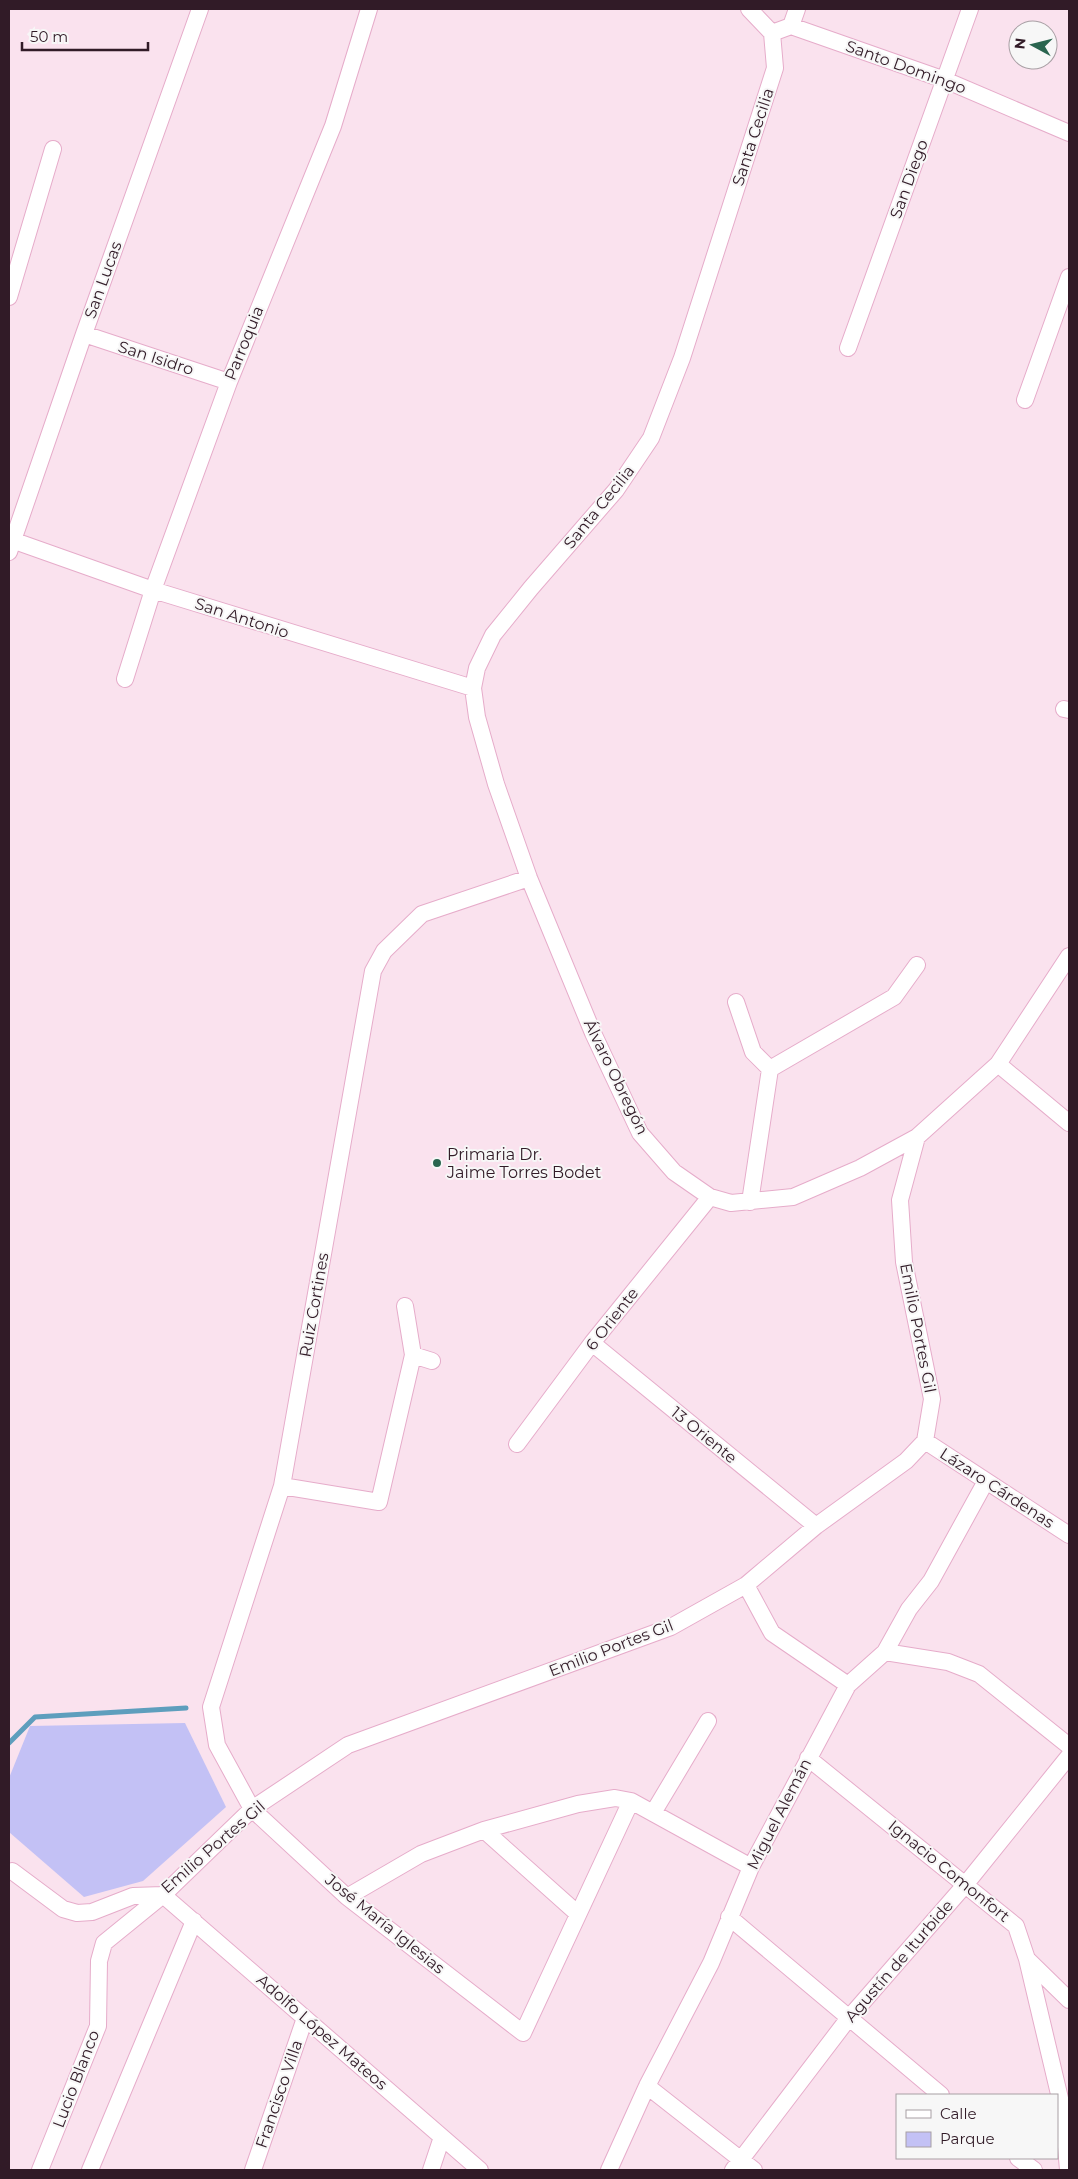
<svg xmlns="http://www.w3.org/2000/svg" width="1078" height="2179" viewBox="0 0 1078 2179" font-family="Montserrat,sans-serif">
  <style>
    .green { fill: #c3c1f5 }
    .lines { fill: none; stroke-linecap: round; stroke-linejoin: round }
    .stream { stroke: #5e9ebd; stroke-width: 5 }
    .minor-casing { stroke: #e6acca; stroke-width: 18 }
    .minor { stroke: #fff; stroke-width: 16 }
    .poi-dot { fill: #2a654f; stroke: #f7f7f7; stroke-width: 2 }
    .labels { text-anchor: middle; dominant-baseline: central; stroke-width: 4; stroke-linejoin: round; paint-order: stroke }
    .street-label { font-size: 16px; fill: #311b27; stroke: #f7f7f7 }
    .poi-label { font-size: 16px; fill: #311b27; stroke: #f7f7f7; text-anchor: start }
  </style>
  <rect width="100%" height="100%" fill="#fae2ee"/>
  <!-- green -->
  <path class="green" d="M185 1723 226 1807 143 1881 84 1897 9 1832V1778L30 1726Z"/>
  <g class="lines">
    <!-- stream -->
    <path class="stream" d="M9 1743 35 1717 186 1708"/>
    <!-- minor casing -->
    <g class="minor-casing">
      <path id="minor" d="M749 9 772 33
        M791 26 797 9
        M772 33 775 68 682 358 651 438 616 490 531 588 493 635 477 668 473 688 477 717 496 784 529 878 593 1033 640 1133 674 1172 710 1197 731 1203 793 1197 860 1168 917 1137 998 1064 1069 956
        M772 33 791 26 945 80 1069 133
        M9 297 53 149
        M84 334 229 382
        M848 348 970 9
        M1025 400 1069 277
        M9 539 153 590 473 688
        M9 552 84 334 200 9
        M125 679 153 590 229 382 333 126 369 9
        M1064 709 1069 710
        M529 878 422 914 384 951 373 971 282 1486 211 1707 217 1745 252 1809 347 1897 523 2033 631 1801
        M736 1002 753 1052 770 1069
        M998 1064 1069 1123
        M770 1069 894 997 917 965
        M750 1202 770 1069
        M592 1343 816 1526
        M413 1355 432 1361
        M925 1441 1069 1535
        M517 1444 592 1343 710 1197
        M282 1486 379 1502 413 1355 405 1306
        M746 1585 772 1633 848 1685
        M885 1652 948 1662 979 1674 1069 1746
        M808 1758 1016 1926 1027 1959 1063 2111 1068 2170
        M653 1813 708 1721
        M484 1830 578 1914
        M9 1872 12 1871 63 1909 77 1913 92 1912 133 1896 163 1895
        M163 1895 480 2170
        M347 1897 421 1854 484 1830 578 1804 615 1798 631 1801 751 1867
        M729 1917 941 2095
        M1027 1959 1069 2000
        M647 2086 754 2170
        M1018 2158 1034 2170
        M40 2170 98 2026 99 1961 104 1943 163 1895 252 1809 348 1745 671 1627 746 1585 816 1526 906 1461 925 1441 932 1399 904 1262 900 1200 917 1137
        M90 2170 194 1921
        M253 2170 305 2018
        M431 2170 442 2137
        M609 2170 647 2086 711 1963 751 1867 848 1685 885 1652 909 1609 931 1581 986 1481
        M733 2170 848 2019 965 1885 1069 1756"/>
    </g>
    <!-- minor -->
    <use href="#minor" class="minor"/>
  </g>
  <!-- markers -->
  <circle class="poi-dot" cx="437" cy="1163" r="5"/>
  <g class="labels">
    <!-- street labels -->
    <g class="street-label">
      <text transform="translate(906 67) rotate(20)">Santo Domingo</text>
      <text transform="translate(753 137) rotate(-72)">Santa Cecilia</text>
      <text transform="translate(909 179) rotate(-70)">San Diego</text>
      <text transform="translate(103 280) rotate(-70)">San Lucas</text>
      <text transform="translate(244 343) rotate(-68)">Parroquia</text>
      <text transform="translate(156 358) rotate(18)">San Isidro</text>
      <text transform="translate(599 507) rotate(-51)">Santa Cecilia</text>
      <text transform="translate(242 618) rotate(18)">San Antonio</text>
      <text transform="translate(616 1077) rotate(64)">Álvaro Obregón</text>
      <text transform="translate(314 1305) rotate(-80)">Ruiz Cortines</text>
      <text transform="translate(612 1319) rotate(-52)">6 Oriente</text>
      <text transform="translate(918 1328) rotate(79)">Emilio Portes Gil</text>
      <text transform="translate(704 1435) rotate(39)">13 Oriente</text>
      <text transform="translate(997 1488) rotate(33)">Lázaro Cárdenas</text>
      <text transform="translate(611 1648) rotate(-21)">Emilio Portes Gil</text>
      <text transform="translate(779 1814) rotate(-63)">Miguel Alemán</text>
      <text transform="translate(213 1847) rotate(-41)">Emilio Portes Gil</text>
      <text transform="translate(949 1871) rotate(39)">Ignacio Comonfort</text>
      <text transform="translate(385 1924) rotate(39)">José María Iglesias</text>
      <text transform="translate(899 1961) rotate(-49)">Agustín de Iturbide</text>
      <text transform="translate(322 2032) rotate(41)">Adolfo López Mateos</text>
      <text transform="translate(76 2079) rotate(-69)">Lucio Blanco</text>
      <text transform="translate(279 2094) rotate(-71)">Francisco Villa</text>
    </g>
    <!-- poi labels -->
    <g class="poi-label">
      <text x="447" y="1154">Primaria Dr.<tspan x="447" dy="18">Jaime Torres Bodet</tspan></text>
    </g>
  </g>
  <!-- border -->
  <rect width="1078" height="2179" fill="none" stroke="#311b27" stroke-width="20"/>
  <!-- legend -->
  <rect x="896" y="2094" width="162" height="65" fill="#f7f7f7" stroke="#a89fa4"/>
  <rect x="906" y="2110" width="25" height="8" fill="#ffffff" stroke="#a89fa4"/>
  <text x="940" y="2119" font-size="15" fill="#311b27">Calle</text>
  <rect x="906" y="2132" width="25" height="15" fill="#c3c1f5" stroke="#a89fa4"/>
  <text x="940" y="2144" font-size="15" fill="#311b27">Parque</text>
  <!-- north arrow -->
  <g transform="translate(1033 45) rotate(277)"><circle r="24" fill="#f7f7f7" stroke="#a89fa4"/>
  <path d="M0-4L9 19L0 12L-9 19Z" fill="#2a654f"/>
  <text y="-8" font-size="14" font-weight="bold" text-anchor="middle" fill="#311b27">N</text>
  </g>
  <!-- scale -->
  <path d="M22 42v8h126v-8" fill="none" stroke="#311b27" stroke-width="2.5"/>
  <text x="30" y="42" font-size="15" fill="#311b27" stroke="#f7f7f7" stroke-width="4" paint-order="stroke">50 m</text>
</svg>
